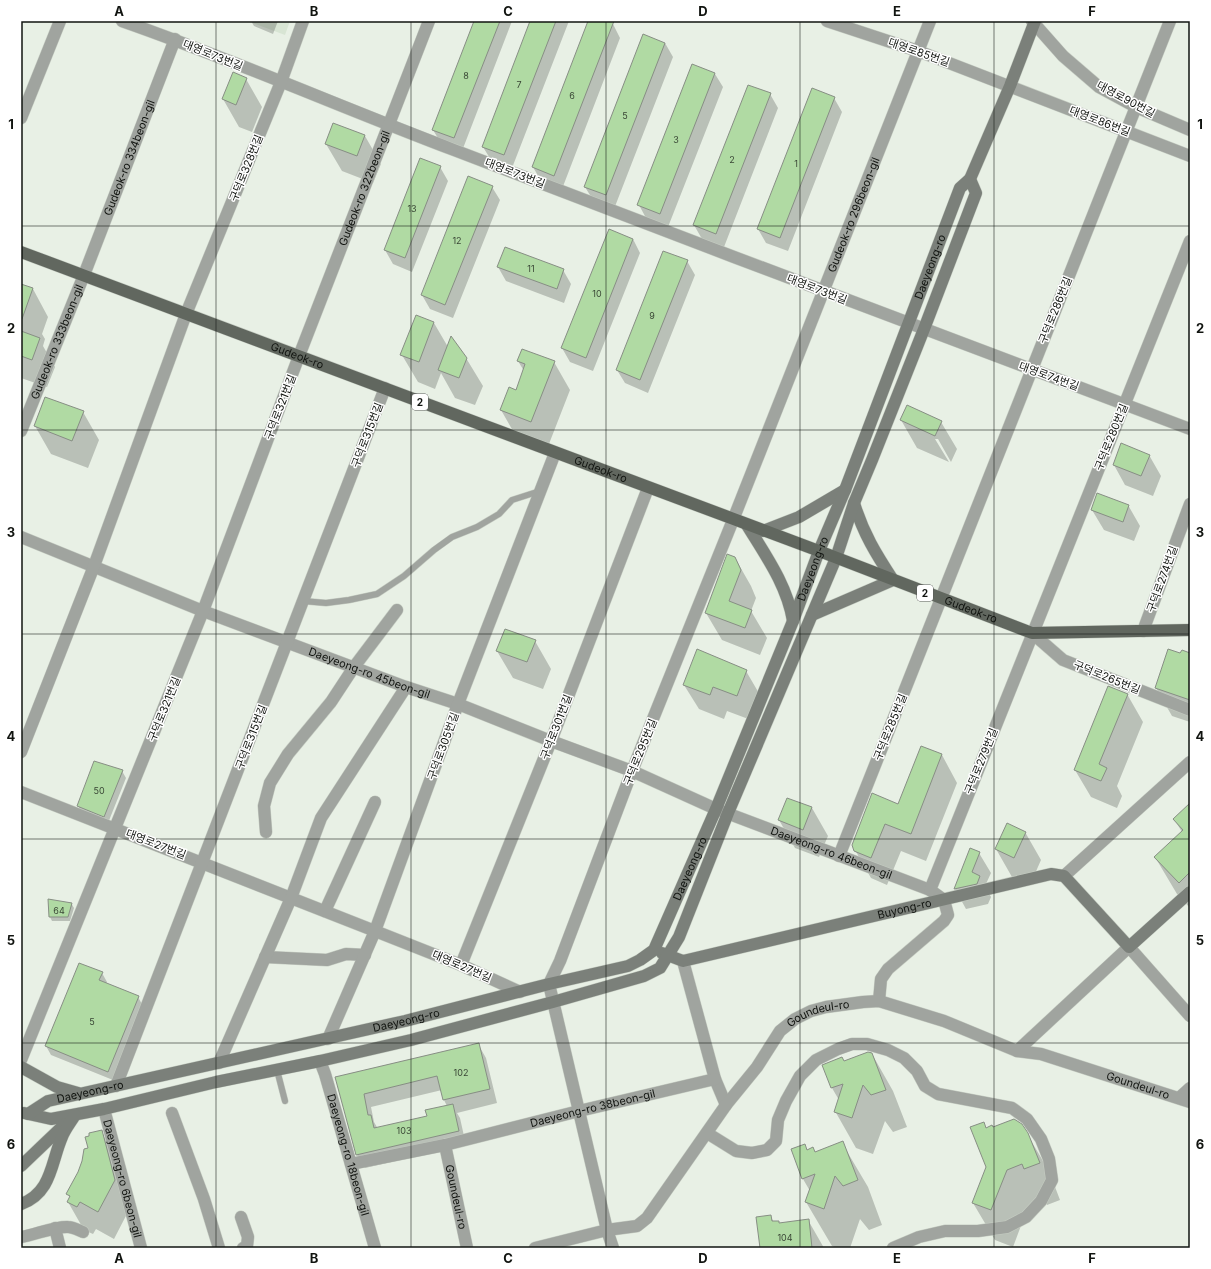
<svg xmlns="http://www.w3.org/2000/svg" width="1211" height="1269" viewBox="0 0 1211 1269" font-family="Inter,'Noto Sans KR',sans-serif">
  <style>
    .built { fill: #d8e5d4 }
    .shadow { fill: #0003; fill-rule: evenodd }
    .building { fill: #b0daa3; stroke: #878e84 }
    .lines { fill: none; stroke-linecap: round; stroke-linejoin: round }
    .service-casing { stroke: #c6cdc3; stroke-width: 7 }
    .minor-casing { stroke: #c6cdc3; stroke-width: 13 }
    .secondary-casing { stroke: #c6cdc3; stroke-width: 13 }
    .primary-casing { stroke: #c6cdc3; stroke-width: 13 }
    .service { stroke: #a0a49f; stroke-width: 6 }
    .minor { stroke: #a0a49f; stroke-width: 12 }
    .secondary { stroke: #7b807a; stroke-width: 12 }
    .primary { stroke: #61675f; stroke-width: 12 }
    .grid { fill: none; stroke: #111410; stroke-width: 1; stroke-opacity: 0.55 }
    .labels { text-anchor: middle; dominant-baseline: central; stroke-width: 3; stroke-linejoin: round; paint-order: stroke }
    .number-label { font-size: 9px; fill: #394635 }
    .shield { fill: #fff; stroke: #585a58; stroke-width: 1 }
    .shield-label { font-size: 10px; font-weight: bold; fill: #111410 }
    .street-label { font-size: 11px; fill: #111410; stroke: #fff }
    .neatline { fill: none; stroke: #111410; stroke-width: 1.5 }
    .grid-label { font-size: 13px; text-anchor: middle; font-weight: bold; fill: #111410 }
  </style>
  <rect width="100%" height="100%" fill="#e8f0e5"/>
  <!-- built -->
  <path class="built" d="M247 21H290L285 35Z"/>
  <!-- shadow -->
  <path class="shadow" d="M251 21H278L273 34 254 26Z
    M475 21H512L462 151 441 143 433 130Z
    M532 21H569L512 168 491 160 483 147Z
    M589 21H605L613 24 620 38 562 189 541 181 533 167Z
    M665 43 673 57 614 209 593 200 585 187Z
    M715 74 723 87 668 227 646 218 639 205Z
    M246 79 262 107 252 132 239 127 223 99Z
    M770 94 778 108 724 247 702 239 694 225Z
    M834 98 842 112 788 251 766 243 758 229Z
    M334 124 365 136 381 164 373 183 342 171 326 144Z
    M440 167 448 181 412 272 393 264 385 250Z
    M492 187 500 200 453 318 430 309 422 295Z
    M633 239 640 253 593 371 570 362 562 348Z
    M687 261 695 275 648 393 625 383 617 370Z
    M498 267 563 270 571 284 564 303 506 281Z
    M21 285 33 289 48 317 42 334 45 339 43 346 55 367 47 387 21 378Z
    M434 323 448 347 466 358 483 386 475 405 455 398 441 373 435 389 418 382 402 355Z
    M518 361 554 362 570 390 547 449 517 438 501 410 516 391 524 371Z
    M83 412 99 440 88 468 51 454 35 426Z
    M901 420 941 422 957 449 951 462 938 439H935L949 462 917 448Z
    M1149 455 1161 476 1153 496 1125 485 1114 465Z
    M1128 505 1140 526 1134 541 1104 530 1092 510Z
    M735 558 751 586 756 598 751 611 767 638 760 655 722 640 706 613Z
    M535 641 551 669 543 689 513 678 497 651Z
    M1181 654H1190V722L1172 716 1156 688Z
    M746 671 760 695 751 720 727 711 724 719 699 709 684 685Z
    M1127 694 1143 722 1117 786 1122 796 1117 808 1091 797 1075 770Z
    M942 755 957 783 926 861 901 851 887 885 871 878 855 850 899 805Z
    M122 771 126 778 108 823 82 813 78 806Z
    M1190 804V908L1177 894 1155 857 1182 832 1174 819Z
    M812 808 828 836 819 857 795 848 779 820Z
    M1025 832 1041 860 1030 885 1012 877 996 849Z
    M979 853 991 873 985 886 991 897 988 904 966 909 955 889Z
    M49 901 71 903 74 908 70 921H52L50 917Z
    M102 973 107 982 106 984 138 997 143 1006 113 1080 51 1055 46 1046Z
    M478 1044 486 1058 497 1103 457 1113 460 1118 466 1145 365 1168 357 1155 336 1077ZM442 1090 444 1100 447 1106 428 1117 378 1129 374 1122 371 1107Z
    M872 1054 893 1091 907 1127 893 1132 885 1121 873 1154 856 1148 835 1111 839 1100 832 1088 844 1062Z
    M983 1123 986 1129 993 1128 1027 1134 1049 1171 1060 1200 1047 1205 1044 1200 1028 1207 1013 1247 995 1240 973 1203 987 1167Z
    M101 1131 117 1159 130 1208 114 1239 96 1229 93 1234 84 1230 68 1202 70 1198 68 1194Z
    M842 1143 868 1187 882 1225 869 1230 860 1219 850 1248H837L832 1246 806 1202 810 1191 803 1179 792 1150 807 1151 816 1153Z
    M770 1216 774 1222 780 1224 808 1220 824 1248H761Z"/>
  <!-- building -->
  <path class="building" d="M474 21H500L454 138 432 130Z
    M530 21H556L504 155 482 147Z
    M588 21H614L554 176 532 167Z
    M643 34 665 43 606 195 584 187Z
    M692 64 715 73 660 214 637 205Z
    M233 72 247 78 236 105 222 99Z
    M748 85 771 93 716 234 693 225Z
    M812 88 835 97 780 238 757 229Z
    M333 123 365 135 357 156 325 144Z
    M420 158 441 166 405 258 384 250Z
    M468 176 493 186 445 305 421 295Z
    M609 229 633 239 586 358 561 348Z
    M505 247 564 269 557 289 497 267Z
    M663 251 688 260 640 380 616 370Z
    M21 284 33 288 22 319 21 318Z
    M416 315 434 322 419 362 400 355Z
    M21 331 40 338 32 360 21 356Z
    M451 336 467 358 459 378 438 370Z
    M522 349 555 361 531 422 500 410 509 387 516 390 525 364 517 361Z
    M45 397 84 411 72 441 34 426Z
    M907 405 942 421 935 436 900 420Z
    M1121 443 1150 455 1141 476 1113 465Z
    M1097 493 1129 505 1123 522 1091 510Z
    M727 554 735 557 741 570 729 601 752 610 745 628 705 613Z
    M505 629 536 640 527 662 496 651Z
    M697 649 747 670 737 696 713 687 710 695 683 685Z
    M1168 649 1180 653 1182 650 1190 653V700L1155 688Z
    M1108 686 1128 694 1099 764 1107 768 1101 781 1074 770Z
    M921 746 942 754 911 834 885 824 871 858 854 851 852 845 872 793 898 804Z
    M94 761 123 770 104 817 77 806Z
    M787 798 812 807 803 830 778 820Z
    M1190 803V872L1179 883 1154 857 1183 830 1173 819Z
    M1007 823 1026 832 1014 858 995 849Z
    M970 848 980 852 972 872 980 876 977 884 954 889Z
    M48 899 72 903 68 917H49Z
    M79 963 103 972 99 980 139 996 108 1072 45 1046Z
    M479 1043 490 1089 443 1100 437 1076 364 1094 368 1115H371L374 1128 427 1116 425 1110 453 1104 459 1131 356 1155 335 1077Z
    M868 1052 872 1053 886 1090 871 1095 863 1085 852 1118 834 1112 843 1084 831 1088 822 1065 842 1057 844 1061Z
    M1014 1119 1022 1124 1028 1133 1040 1163 1024 1169 1022 1164 1007 1170 991 1210 972 1203 986 1167 970 1127 984 1122 986 1128 992 1125 993 1127Z
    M102 1130 115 1180 98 1212 80 1202 77 1207 67 1202 70 1196 66 1194 78 1172 82 1161 84 1149 88 1148 85 1137 89 1136V1133Z
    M843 1141 858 1180 843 1186 835 1176 824 1209 805 1202 815 1174 802 1179 791 1149 805 1144 807 1150 813 1147 815 1152Z
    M771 1215 772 1221H779V1223L809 1219 812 1248H760L756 1217Z"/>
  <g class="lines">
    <!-- service casing -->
    <g class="service-casing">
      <path id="service" d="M303 601 326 603 349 600 377 594 404 576 434 550 452 537 477 527 499 514 512 500 540 491
        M277 1070 285 1101"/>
    </g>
    <!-- minor casing -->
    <g class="minor-casing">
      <g id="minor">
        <path d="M122 21C234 60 343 108 454 150 699 244 944 337 1190 429"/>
        <path d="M827 21 918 51 1190 156"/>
        <path d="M1032 21 1063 56 1099 87 1136 107 1190 130"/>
        <path d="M21 118 60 21"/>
        <path id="s1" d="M21 431 84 275 175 39"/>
        <path id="s2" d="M21 537 203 611 406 687 458 704 551 741 632 771 716 809 930 890 944 900 948 915 944 921 888 969 881 979 879 1001"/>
        <path d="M1143 631 1190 504"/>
        <path d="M1032 633 1063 660 1190 710"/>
        <path d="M21 752 94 566 186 314 281 82 303 21"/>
        <path d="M21 792 375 931 461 965 520 992"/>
        <path d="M266 832 264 806 270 783 288 754 331 702 354 667 397 610"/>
        <path d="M839 856 1170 21"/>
        <path d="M1064 876 1190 762"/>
        <path d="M930 890 1190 241"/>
        <path d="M325 911 375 802"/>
        <path d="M265 957 327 960 346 954 365 955"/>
        <path d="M683 961 715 1079 726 1105"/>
        <path d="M461 965 551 741 648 488"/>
        <path d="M328 1039 375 931 458 704 555 453"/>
        <path d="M1017 1051 1129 947 1190 1016"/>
        <path id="s3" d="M21 1060 203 611 299 356 429 21"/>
        <path id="s4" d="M320 1061 325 1074 375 1248"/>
        <path d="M219 1063 291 898 321 818 406 687"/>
        <path d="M116 1086 385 388"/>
        <path d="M1179 1098 1190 1088"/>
        <path id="s5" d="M104 1109 141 1248"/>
        <path d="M172 1113 204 1199 219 1248"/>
        <path d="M707 1133 736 1151 752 1153 767 1150 776 1141 778 1120 786 1101 800 1076 816 1060 838 1049 852 1044H867L888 1050 904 1058 917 1071 925 1086 938 1094 1012 1108 1027 1119 1041 1139 1049 1159 1052 1180 1041 1201 1026 1217 1007 1227 978 1231H945L919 1237 893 1248"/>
        <path id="s6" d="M445 1145 467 1248"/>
        <path id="s7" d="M351 1164 445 1145 579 1111 715 1079"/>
        <path d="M241 1217 248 1237 247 1246 243 1248"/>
        <path d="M55 1228 60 1248"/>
        <path d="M21 1237C35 1235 55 1226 68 1227 73 1227 78 1230 83 1232"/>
        <path id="s8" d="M535 1248 607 1230 637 1226 647 1218 726 1105 757 1067 780 1031 795 1019 811 1011 826 1007 863 1002 879 1001 944 1021 1017 1051 1041 1054 1190 1102"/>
        <path id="s9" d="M613 1248 607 1230 549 984 560 961 632 771 733 520 930 21"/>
      </g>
    </g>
    <!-- secondary casing -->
    <g class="secondary-casing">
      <g id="secondary">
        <path d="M747 525C766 556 787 585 793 621"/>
        <path d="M763 531 799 517 845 490"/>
        <path d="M812 615 893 580C876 554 863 533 854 503"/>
        <path id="s10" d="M662 953 683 961 1051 874 1064 876 1129 947 1190 892"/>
        <path d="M21 1067 57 1087 78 1093"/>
        <path d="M24 1113 51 1119 104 1109 216 1082 320 1061 411 1040 553 1002 644 976 660 968 679 937 728 813 836 558 854 503 872 460 924 329 976 193 970 179"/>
        <path id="s11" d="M28 1114 48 1101 405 1021 549 984 628 966 640 960 654 950 716 809 793 621 819 551 845 490 960 188 970 179 1010 86 1035 21"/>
        <path d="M21 1166 65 1124"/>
        <path d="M21 1204C52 1193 51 1162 62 1137 65 1129 71 1122 75 1115"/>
      </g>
    </g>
    <!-- primary casing -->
    <g class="primary-casing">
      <g id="primary">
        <path id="s12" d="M21 252 819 551 1032 633 1190 630"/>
      </g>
    </g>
    <!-- service -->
    <use href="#service" class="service"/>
    <!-- minor -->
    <use href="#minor" class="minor"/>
    <!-- secondary -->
    <use href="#secondary" class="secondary"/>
    <!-- primary -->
    <use href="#primary" class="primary"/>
  </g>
  <!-- grid -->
  <path class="grid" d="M216 21V1248M411 21V1248M606 21V1248M800 21V1248M994 21V1248M21 226H1190M21 430H1190M21 634H1190M21 839H1190M21 1043H1190"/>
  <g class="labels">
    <!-- number labels -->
    <g class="number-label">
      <text x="466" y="75">8</text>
      <text x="519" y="84">7</text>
      <text x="572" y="95">6</text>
      <text x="625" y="115">5</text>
      <text x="676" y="139">3</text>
      <text x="732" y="159">2</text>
      <text x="796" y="163">1</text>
      <text x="412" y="208">13</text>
      <text x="457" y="240">12</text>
      <text x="531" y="268">11</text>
      <text x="597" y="293">10</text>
      <text x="652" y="315">9</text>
      <text x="99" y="790">50</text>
      <text x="59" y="910">64</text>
      <text x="92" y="1021">5</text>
      <text x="461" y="1072">102</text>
      <text x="404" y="1130">103</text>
      <text x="785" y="1237">104</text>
    </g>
    <!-- shield labels -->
    <g class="shield">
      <rect x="412" y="394" width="16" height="16" rx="3"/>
      <rect x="917" y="585" width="16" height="16" rx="3"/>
    </g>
    <g class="shield-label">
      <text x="420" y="402">2</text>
      <text x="925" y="593">2</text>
    </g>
    <!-- street labels -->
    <g class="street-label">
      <text transform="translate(919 52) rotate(19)">대영로85번길</text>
      <text transform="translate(213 55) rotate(22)">대영로73번길</text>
      <text transform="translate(1126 99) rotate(28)">대영로90번길</text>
      <text transform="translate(1100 121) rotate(21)">대영로86번길</text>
      <text stroke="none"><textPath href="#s1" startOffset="294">Gudeok-ro 334beon-gil</textPath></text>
      <text transform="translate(246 168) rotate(-68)">구덕로328번길</text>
      <text transform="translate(515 173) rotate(21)">대영로73번길</text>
      <text stroke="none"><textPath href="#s3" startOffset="937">Gudeok-ro 322beon-gil</textPath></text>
      <text stroke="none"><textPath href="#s9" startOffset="1099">Gudeok-ro 296beon-gil</textPath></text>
      <text stroke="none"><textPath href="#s11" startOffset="1387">Daeyeong-ro</textPath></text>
      <text transform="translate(817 289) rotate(21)">대영로73번길</text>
      <text transform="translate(1055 310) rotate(-68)">구덕로286번길</text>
      <text stroke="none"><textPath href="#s1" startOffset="96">Gudeok-ro 333beon-gil</textPath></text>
      <text stroke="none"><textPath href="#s12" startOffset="295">Gudeok-ro</textPath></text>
      <text transform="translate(1049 376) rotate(20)">대영로74번길</text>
      <text transform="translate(280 407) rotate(-69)">구덕로321번길</text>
      <text transform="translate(367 435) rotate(-69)">구덕로315번길</text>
      <text transform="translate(1111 437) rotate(-68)">구덕로280번길</text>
      <text stroke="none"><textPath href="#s12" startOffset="619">Gudeok-ro</textPath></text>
      <text stroke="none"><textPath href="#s11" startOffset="1063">Daeyeong-ro</textPath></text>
      <text transform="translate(1162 579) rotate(-70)">구덕로274번길</text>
      <text stroke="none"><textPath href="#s12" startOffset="1015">Gudeok-ro</textPath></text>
      <text stroke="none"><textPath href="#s2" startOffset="374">Daeyeong-ro 45beon-gil</textPath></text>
      <text transform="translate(1107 677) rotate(22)">구덕로265번길</text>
      <text transform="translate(164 709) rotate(-68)">구덕로321번길</text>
      <text transform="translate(556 727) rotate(-69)">구덕로301번길</text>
      <text transform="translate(890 727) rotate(-68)">구덕로285번길</text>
      <text transform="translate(251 737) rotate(-69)">구덕로315번길</text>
      <text transform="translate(443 746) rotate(-70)">구덕로305번길</text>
      <text transform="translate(640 752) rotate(-68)">구덕로295번길</text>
      <text transform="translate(981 761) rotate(-68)">구덕로279번길</text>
      <text transform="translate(156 844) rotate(21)">대영로27번길</text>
      <text stroke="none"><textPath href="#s2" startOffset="870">Daeyeong-ro 46beon-gil</textPath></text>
      <text stroke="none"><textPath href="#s11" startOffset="739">Daeyeong-ro</textPath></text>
      <text stroke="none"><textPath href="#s10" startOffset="250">Buyong-ro</textPath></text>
      <text transform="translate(462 966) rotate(23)">대영로27번길</text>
      <text stroke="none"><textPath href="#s8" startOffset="390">Goundeul-ro</textPath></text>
      <text stroke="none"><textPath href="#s11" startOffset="391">Daeyeong-ro</textPath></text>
      <text stroke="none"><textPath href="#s8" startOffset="726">Goundeul-ro</textPath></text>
      <text stroke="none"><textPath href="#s11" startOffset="67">Daeyeong-ro</textPath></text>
      <text stroke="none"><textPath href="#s7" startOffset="248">Daeyeong-ro 38beon-gil</textPath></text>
      <text stroke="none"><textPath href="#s4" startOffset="98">Daeyeong-ro 18beon-gil</textPath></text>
      <text stroke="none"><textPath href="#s5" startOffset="72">Daeyeong-ro 6beon-gil</textPath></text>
      <text stroke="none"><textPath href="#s6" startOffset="53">Goundeul-ro</textPath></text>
    </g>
  </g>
  <!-- border -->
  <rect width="1211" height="1269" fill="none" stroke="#ffffff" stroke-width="44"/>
  <rect x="22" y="22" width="1167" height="1225" class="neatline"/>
  <g class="grid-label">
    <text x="119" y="16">A</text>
    <text x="314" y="16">B</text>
    <text x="508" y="16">C</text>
    <text x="703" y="16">D</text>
    <text x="897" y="16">E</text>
    <text x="1092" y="16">F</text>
    <text x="11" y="129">1</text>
    <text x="1200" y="129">1</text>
    <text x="11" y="333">2</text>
    <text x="1200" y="333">2</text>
    <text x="11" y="537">3</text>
    <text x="1200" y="537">3</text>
    <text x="11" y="741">4</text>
    <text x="1200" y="741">4</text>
    <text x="11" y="945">5</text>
    <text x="1200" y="945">5</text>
    <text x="11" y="1149">6</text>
    <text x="1200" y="1149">6</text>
    <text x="119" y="1263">A</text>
    <text x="314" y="1263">B</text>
    <text x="508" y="1263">C</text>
    <text x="703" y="1263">D</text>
    <text x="897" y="1263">E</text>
    <text x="1092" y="1263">F</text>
  </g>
</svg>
